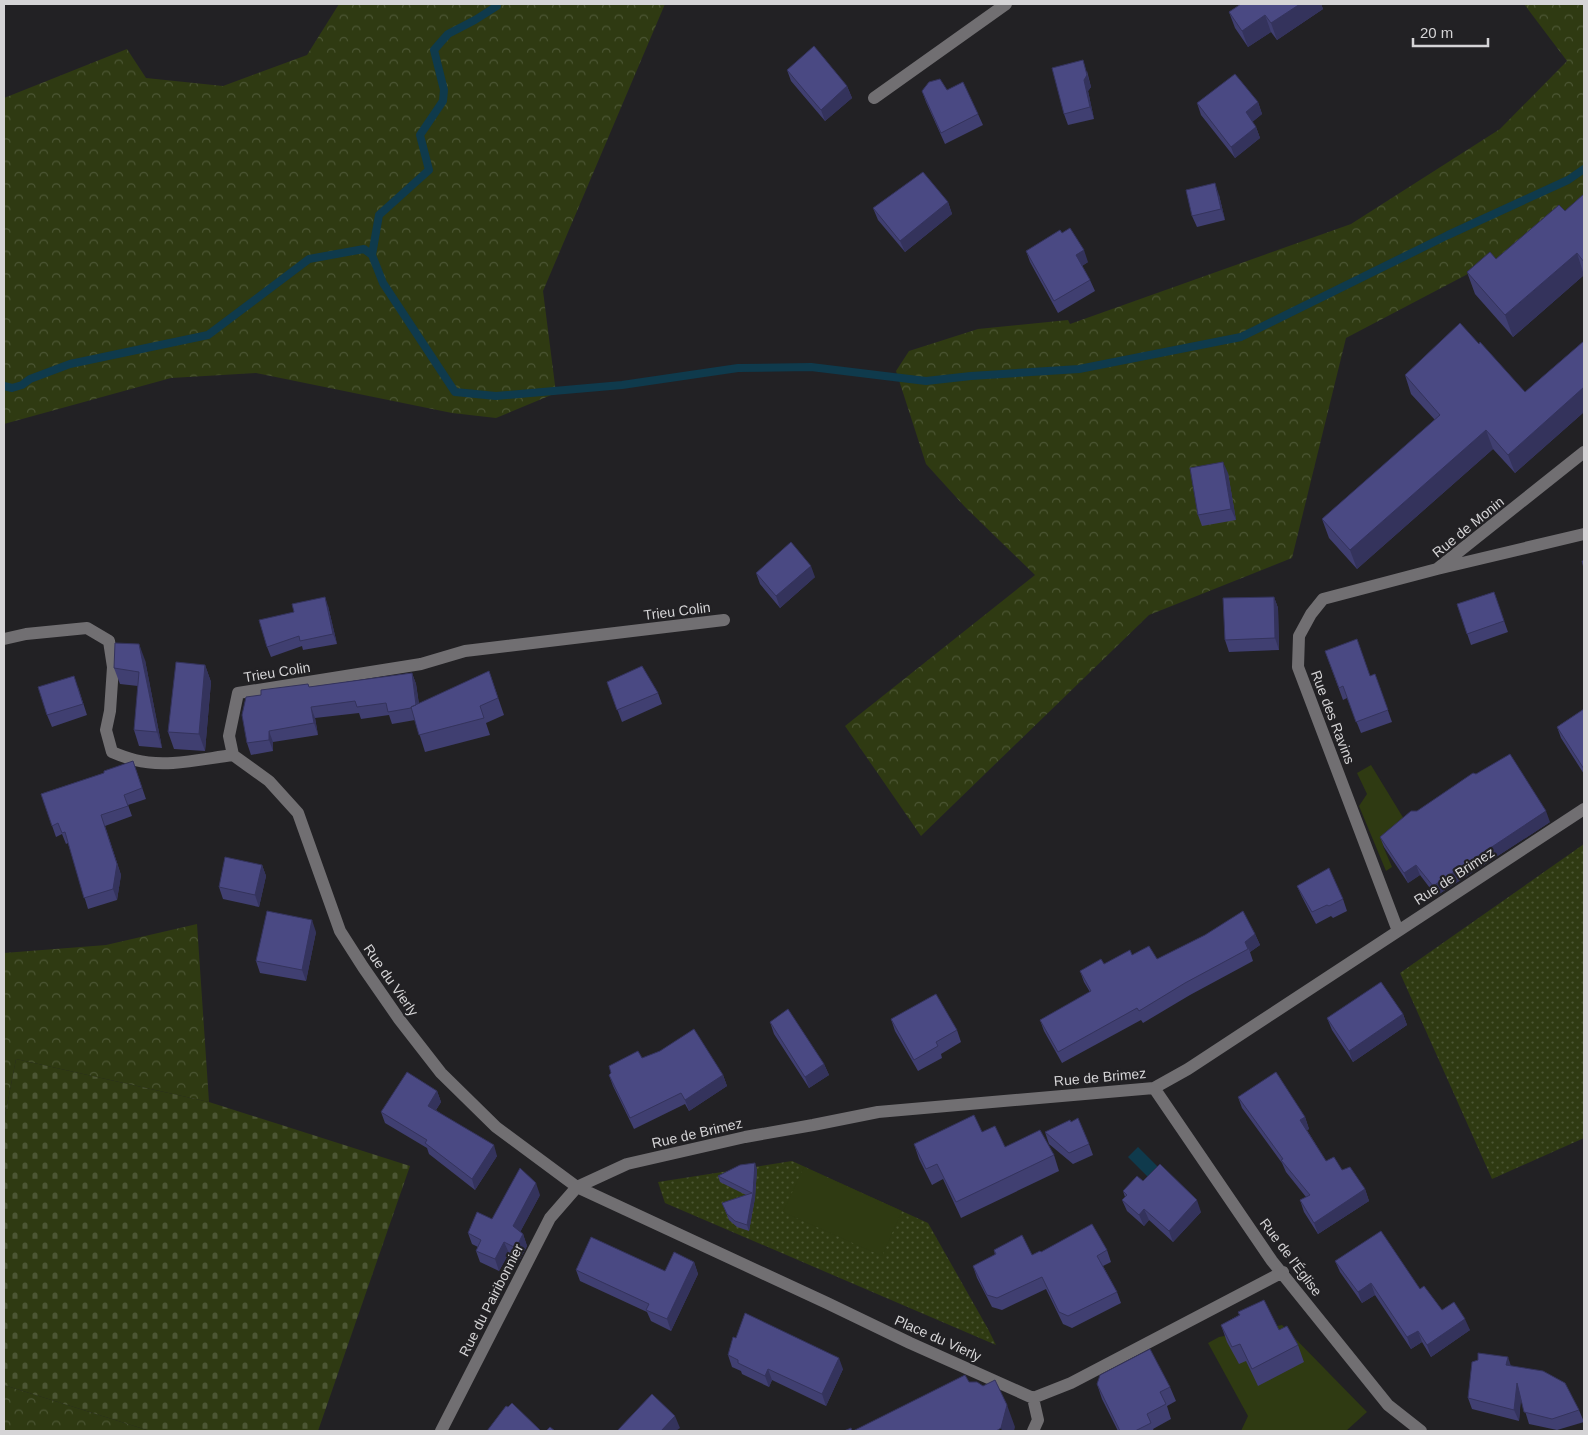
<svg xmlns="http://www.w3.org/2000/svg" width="1588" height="1435" viewBox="0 0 1588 1435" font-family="Arial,sans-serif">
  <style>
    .grass { fill: url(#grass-dots) }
    .forest { fill: url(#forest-crowns) }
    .cemetery { fill: url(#cemetery-stones) }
    .garden { fill: #2f3a12 }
    .water { fill: #0f3a4c }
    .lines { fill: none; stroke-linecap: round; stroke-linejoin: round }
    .stream { stroke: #0f3a4c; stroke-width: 8 }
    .minor { stroke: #716f72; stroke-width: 12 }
    .wall { fill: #403f71 }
    .shaded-wall { fill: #34335c }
    .building { fill: #4a4983; stroke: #34335c }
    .labels { text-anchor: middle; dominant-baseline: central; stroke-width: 4.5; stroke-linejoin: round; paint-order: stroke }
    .street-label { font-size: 14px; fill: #d5d4d6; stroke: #222124 }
  </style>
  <defs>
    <pattern id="grass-dots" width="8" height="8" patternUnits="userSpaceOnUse" patternTransform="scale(1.25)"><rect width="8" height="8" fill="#2f3a12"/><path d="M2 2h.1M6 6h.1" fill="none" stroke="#4c5634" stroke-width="1.8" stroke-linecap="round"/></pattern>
    <pattern id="forest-crowns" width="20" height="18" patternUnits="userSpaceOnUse" patternTransform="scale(1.25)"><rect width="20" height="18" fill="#2f3a12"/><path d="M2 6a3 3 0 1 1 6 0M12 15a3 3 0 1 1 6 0" fill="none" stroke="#4c5634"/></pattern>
    <pattern id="cemetery-stones" width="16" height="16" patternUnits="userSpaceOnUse" patternTransform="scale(1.25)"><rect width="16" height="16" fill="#2f3a12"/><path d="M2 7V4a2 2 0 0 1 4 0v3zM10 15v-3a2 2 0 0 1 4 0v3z" fill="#4c5634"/></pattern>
  </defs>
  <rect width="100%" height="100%" fill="#222124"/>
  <!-- grass -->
  <path class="grass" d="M1584 844V1138L1492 1179 1400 973Z
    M792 1161 928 1223 988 1329 996 1345 665 1203 658 1182Z"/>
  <!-- forest -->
  <path class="forest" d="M339 4H665L543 291 556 393 496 418 452 413 256 373 171 378 4 424V98L127 49 146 78 223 86 307 55Z
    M1524 4H1584V213L1346 338 1292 558 1149 615 921 836 845 726 1035 575 965 507 926 464 896 371 909 351 978 329 1068 320 1070 324 1351 224 1500 129 1567 61Z
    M197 924 209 1102 16 1059 4 1121V953L106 945Z
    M4 1385 150 1431H4Z"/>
  <!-- cemetery -->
  <path class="cemetery" d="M16 1059 209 1102 410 1166 318 1431H150L4 1385V1121Z"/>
  <!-- garden -->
  <path class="garden" d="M1371 765 1407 824 1383 846 1392 867 1386 871 1359 806 1367 794 1357 773Z
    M804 1167 902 1211 882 1256 783 1212Z
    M1282 1325 1367 1412 1346 1431H1241L1248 1416 1208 1343 1219 1337Z"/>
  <!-- water -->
  <path class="water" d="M1138 1147 1160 1169 1150 1179 1128 1157Z"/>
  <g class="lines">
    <!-- stream -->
    <path class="stream" d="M372 255 383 283 455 392 496 396 622 385 738 368 811 367 926 381 971 376 1079 369 1241 337 1448 235 1568 180 1584 169
      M4 386 12 388 22 385 30 379 70 364 208 335 309 259 364 249 372 255 379 215 429 170 420 135 443 101 444 90 434 50 448 34 475 20 497 6V4"/>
    <!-- minor -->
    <path class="minor" d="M874 98 1006 4
      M1584 452 1437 569 1584 534
      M4 639 26 634 87 628 109 641 113 667 110 711 106 730 112 752C119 755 127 758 135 760 166 768 201 759 233 755
      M233 755 269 781 298 813 340 931 363 967 399 1019 441 1073 496 1127 577 1187 827 1303 910 1343 1033 1398 1071 1383 1283 1272
      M233 755 229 736 238 693 421 664 465 651 724 620
      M1398 931 1298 667 1299 636 1311 614 1323 599 1437 569
      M1154 1088 1272 1261 1388 1405 1421 1431
      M1033 1398 1038 1420 1033 1431
      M441 1431 550 1218 577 1187 627 1164 745 1137 813 1125 878 1112 1154 1088 1188 1069 1584 809"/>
  </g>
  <!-- wall -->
  <path class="wall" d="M1241 4H1321L1323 9 1277 40 1271 32 1248 47 1235 28 1229 12Z
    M787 70 847 86 852 98 825 121 791 81Z
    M1087 71 1091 87 1088 91 1094 119 1068 125 1064 114Z
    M947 90 978 114 983 125 945 144 926 102 922 91Z
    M1258 102 1262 114 1252 122 1256 127 1260 138 1235 158 1201 115 1197 103Z
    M1584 194V275L1513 337 1475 294 1467 272 1496 259 1565 211Z
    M1219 195 1225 220 1197 227 1192 216Z
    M948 202 952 214 905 252 878 220 873 208Z
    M1026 251 1088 262 1082 266 1090 280 1095 291 1058 313 1030 262Z
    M1584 341V412L1515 473 1493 449 1357 569 1329 538 1322 519 1435 420 1411 394 1405 375 1479 344 1525 392Z
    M1228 473 1236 520 1202 526 1198 515Z
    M756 573 815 577 780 608 760 584Z
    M1494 592 1508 632 1471 645 1457 604Z
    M1274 597 1278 608 1279 650 1229 652 1225 640Z
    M328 606 337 644 303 650 302 646 271 657 267 647Z
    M1325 651 1370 676 1375 674 1392 722 1361 733 1347 698 1343 700Z
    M145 660 162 748 139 746 134 730 138 686 120 684 114 668Z
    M205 665 211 682 205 751 174 749 168 732Z
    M489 671 504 715 486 723 490 735 425 752 415 720 392 724 389 715 361 719 359 713 315 718 318 735 273 742V751L251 755 247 743 309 687 412 673 416 684 419 704Z
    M607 682 658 693 662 704 622 722Z
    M78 687 87 715 52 727 47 715Z
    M1584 709V774L1561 738 1557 727Z
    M133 761 146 799 128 805 132 816 105 826 121 875 117 900 88 909 68 843 66 844 62 834 56 837 41 794 104 773Z
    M1550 822 1436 896 1420 875 1408 883 1384 847 1380 837Z
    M262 865 266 876 259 907 223 899 219 887Z
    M1297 886 1343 899 1347 911 1333 918 1331 916 1316 924 1302 897Z
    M316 932 306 981 260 973 256 961Z
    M1255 934 1260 945 1250 952 1253 961 1190 995 1143 1023 1141 1020 1062 1063 1044 1031 1040 1020 1090 992 1084 982 1080 971 1104 964 1132 955 1157 959Z
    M1403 1014 1407 1025 1353 1062 1332 1030 1327 1018Z
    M891 1019 957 1030 961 1042 941 1054 942 1058 918 1071 895 1031Z
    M770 1022 824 1064 829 1075 809 1088 774 1034Z
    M642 1058 723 1075 727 1086 689 1111 685 1104 634 1129 613 1086 609 1075Z
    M437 1091 441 1102 436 1110 497 1156 475 1190 429 1154 427 1148 385 1123 381 1112Z
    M1238 1097 1305 1117 1309 1129 1307 1130 1326 1161 1342 1170 1365 1189 1369 1201 1318 1234 1304 1212 1300 1200 1306 1197 1286 1172 1282 1163 1242 1108Z
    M982 1132 1005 1147 1054 1155 1059 1171 961 1218 943 1179 932 1185 919 1159 914 1144Z
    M1045 1132 1089 1144 1093 1155 1073 1164 1049 1144Z
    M757 1169 755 1198 749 1231 737 1227 729 1220 722 1203 746 1195 720 1182 718 1176Z
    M1143 1181 1201 1212 1173 1242 1149 1220 1144 1226 1127 1211 1122 1200 1125 1197 1123 1191Z
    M540 1195 520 1232 523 1234 527 1246 520 1259 509 1253 499 1271 480 1262 476 1251 478 1247 472 1244 468 1233Z
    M994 1250 1032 1255 1041 1252 1107 1250 1111 1262 1103 1266 1117 1292 1121 1303 1072 1328 1063 1324 1046 1289 1002 1310 992 1307 977 1278 973 1266 995 1255Z
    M1335 1261 1420 1289 1442 1310 1470 1330 1431 1357 1422 1342 1411 1349 1375 1295 1362 1303 1340 1272Z
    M694 1262 698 1274 671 1331 651 1321 647 1312 580 1281 576 1270 665 1271Z
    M1238 1312 1279 1330 1298 1345 1304 1362 1258 1386 1246 1361 1239 1364 1227 1342 1221 1325 1239 1315Z
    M728 1355 843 1369 826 1406 772 1380 769 1387 742 1374 741 1371 732 1367Z
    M1510 1365 1579 1410 1584 1422 1557 1430 1529 1424 1521 1398 1519 1421 1472 1409 1468 1398Z
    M1097 1384 1170 1387 1176 1401 1167 1406 1171 1419 1153 1429 1154 1431H1118L1102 1399Z"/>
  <!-- shaded-wall -->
  <path class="shaded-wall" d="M1300 4H1321L1323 9 1277 40 1271 23Z
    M1265 15 1271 32 1248 47 1242 31Z
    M1083 60 1091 87 1088 91 1094 119 1090 107 1084 80Z
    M847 86 852 98 825 121 821 110Z
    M1258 102 1262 114 1250 124 1246 112Z
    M1256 127 1260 138 1235 158 1231 147Z
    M1215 183 1219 195 1225 220 1221 209Z
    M948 202 952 214 905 252 900 241Z
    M1084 250 1088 262 1080 267 1076 255Z
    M1577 253 1584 275 1513 337 1505 315Z
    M1584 387V412L1515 473 1508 455Z
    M1486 430 1493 449 1357 569 1350 550Z
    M1223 462 1228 473 1236 520 1231 509Z
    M811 566 815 577 780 608 776 596Z
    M325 597 328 606 337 644 333 634Z
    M1274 597 1278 608 1279 650 1275 638Z
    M139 644 145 660 162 748 157 732Z
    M205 665 211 682 205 751 199 734Z
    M412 673 416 684 421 719 417 707Z
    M311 707 315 718 318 735 314 723Z
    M269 731 273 742V751L269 740Z
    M1546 811 1550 822 1436 896 1433 886Z
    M101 815 121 875 117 900 113 889Z
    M262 865 266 876 259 907 255 895Z
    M1416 865 1420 875 1408 883 1404 873Z
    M312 920 316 932 306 981 302 970Z
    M1255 934 1260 945 1250 952 1245 942Z
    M1403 1014 1407 1025 1353 1062 1349 1051Z
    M824 1064 829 1075 809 1088 805 1077Z
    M723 1075 727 1086 689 1111 685 1100Z
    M437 1091 441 1102 432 1116 428 1106Z
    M1305 1117 1309 1129 1304 1132 1300 1120Z
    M494 1145 497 1156 475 1190 472 1179Z
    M755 1163 757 1169 755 1198 749 1231 747 1225Z
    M536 1183 540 1195 517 1238 513 1226Z
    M1365 1189 1369 1201 1318 1234 1314 1223Z
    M1197 1200 1201 1212 1173 1242 1169 1231Z
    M1144 1209 1149 1220 1144 1226 1139 1215Z
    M523 1234 527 1246 520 1259 516 1248Z
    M504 1242 509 1253 499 1271 495 1259Z
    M694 1262 698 1274 671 1331 667 1319Z
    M1371 1283 1375 1295 1362 1303 1358 1292Z
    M1465 1319 1470 1330 1431 1357 1427 1345Z
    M1418 1331 1422 1342 1411 1349 1407 1337Z
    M1508 1357 1512 1369 1506 1365Z
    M839 1358 843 1369 826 1406 822 1394Z
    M768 1369 772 1380 769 1387 765 1376Z
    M1517 1383 1521 1394 1519 1421 1514 1410Z
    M1007 1405 1015 1427 1014 1431H1002L1001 1428Z
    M675 1416 680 1428 676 1431H661Z"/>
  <!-- building -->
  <path class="building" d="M1241 4H1300L1271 23 1265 15 1242 31 1229 12Z
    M814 46 847 86 821 110 787 70Z
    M1083 60 1087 75 1084 80 1090 107 1064 114 1052 68Z
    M1235 74 1258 102 1246 112 1256 127 1231 147 1197 103Z
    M940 79 947 90 963 82 978 114 941 133 922 91 929 82Z
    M923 172 948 202 900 241 873 208Z
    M1215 183 1221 209 1192 216 1186 190Z
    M1584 194V262L1577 253 1505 315 1467 272 1490 252 1496 259 1559 205 1565 211Z
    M1070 228 1084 250 1076 255 1090 280 1054 301 1026 251 1060 230 1062 233Z
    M1460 323 1479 344 1480 342 1525 392 1584 341V387L1508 455 1486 430 1350 550 1322 519 1440 415 1405 375Z
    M1223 462 1231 509 1198 515 1190 468Z
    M791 542 811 566 776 596 756 573Z
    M1582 561H1584V568Z
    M1494 592 1504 621 1467 634 1457 604Z
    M325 597 333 634 300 641 299 636 267 647 259 620 294 612 292 604Z
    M1274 597 1275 638 1225 640 1223 598Z
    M1357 639 1370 676 1375 674 1388 710 1356 722 1343 686 1339 688 1325 651Z
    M115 643 139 644 157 732 134 730 139 672 114 668Z
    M176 662 205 665 199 734 168 732Z
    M642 666 658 693 617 710 607 682Z
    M489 671 498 698 480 706 484 718 419 735 411 707Z
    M412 673 416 705 411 707V708L388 712 386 703 357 707 355 701 311 707 314 723 269 731V740L247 743 242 715 246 697 261 695V690L308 684 309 687Z
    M74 676 83 704 47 715 38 687Z
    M1584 709V769L1557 727Z
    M1510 754 1546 811 1433 886 1416 865 1404 873 1380 837 1411 811H1417L1473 773 1476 774Z
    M133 761 142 788 124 795 128 806 101 815 117 864 113 889 84 898 65 832 62 833 58 823 52 826 41 794 104 773V771Z
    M225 857 262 865 255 895 219 887Z
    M1329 868 1343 899 1329 906 1327 905 1312 912 1297 886Z
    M267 911 312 920 302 970 256 961Z
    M1243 911 1255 934 1245 942 1248 949 1185 983 1139 1011 1137 1008 1058 1052 1040 1020 1091 991 1080 971 1101 959 1104 964 1130 950 1132 955 1149 946 1157 959 1205 935Z
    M1381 982 1403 1014 1349 1051 1327 1018Z
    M936 994 957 1030 936 1042 938 1046 914 1060 891 1019Z
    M788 1009 824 1064 805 1077 770 1022Z
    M694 1029 723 1075 685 1100 681 1093 630 1118 609 1075 611 1073 609 1066 638 1051 642 1058 660 1051Z
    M407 1072 437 1091 428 1106 494 1145 472 1179 425 1143 427 1140 381 1112Z
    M1276 1072 1305 1117 1300 1120 1326 1161 1334 1157 1342 1170 1350 1167 1365 1189 1314 1223 1300 1200 1310 1195 1281 1160 1283 1159 1238 1097Z
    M974 1115 982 1132 995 1126 1005 1147 1040 1130 1054 1155 956 1202 937 1164 926 1169 914 1144Z
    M1078 1118 1089 1144 1069 1153 1045 1132 1070 1120 1071 1122Z
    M755 1163 753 1193 747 1225 735 1221 727 1214 722 1203 752 1193 718 1176 740 1165Z
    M1160 1164 1197 1200 1169 1231 1144 1209 1139 1215 1122 1200 1127 1195 1123 1191 1137 1176 1143 1181Z
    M520 1168 536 1183 513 1226 523 1234 516 1248 504 1242 495 1259 476 1251 481 1240 468 1233 477 1212 492 1219Z
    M1092 1224 1107 1250 1097 1256 1117 1292 1068 1316 1059 1312 1042 1277 997 1298 987 1295 973 1266 996 1254 994 1250 1022 1235 1032 1255 1040 1251 1041 1252Z
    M1381 1231 1420 1289 1424 1286 1442 1310 1454 1302 1465 1319 1427 1345 1418 1331 1407 1337 1371 1283 1358 1292 1335 1261Z
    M591 1237 665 1271 674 1252 694 1262 667 1319 646 1310 649 1304 576 1270Z
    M1264 1300 1279 1330 1287 1326 1298 1345 1252 1369 1240 1344 1232 1347 1221 1325 1240 1315 1238 1312Z
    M745 1313 839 1358 822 1394 768 1369 765 1376 738 1363V1360L728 1355 733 1337 736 1338Z
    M1150 1349 1170 1387 1160 1392 1166 1404 1147 1414 1151 1423 1135 1431H1120L1097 1384 1100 1375Z
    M1478 1353 1508 1357 1506 1365 1543 1371 1565 1383 1579 1410 1552 1419 1524 1412 1517 1383 1514 1410 1468 1398 1472 1362 1478 1360Z
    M965 1375 969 1382H977L983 1386 995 1380 1007 1405 1001 1428 996 1431H853Z
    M652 1394 675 1416 661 1431H617Z
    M512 1403 541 1431H487L506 1406 508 1407Z
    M550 1427 555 1431H546Z
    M851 1428 852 1431H844Z"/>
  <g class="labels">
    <!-- street labels -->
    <g class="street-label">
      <text transform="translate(1468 527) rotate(-39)">Rue de Monin</text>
      <text transform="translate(677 611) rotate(-7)">Trieu Colin</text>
      <text transform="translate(277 672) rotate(-9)">Trieu Colin</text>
      <text transform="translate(1333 717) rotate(69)">Rue des Ravins</text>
      <text transform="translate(1454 876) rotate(-33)">Rue de Brimez</text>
      <text transform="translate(391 980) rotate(55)">Rue du Vierly</text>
      <text transform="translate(1100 1077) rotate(-5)">Rue de Brimez</text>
      <text transform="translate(697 1133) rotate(-13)">Rue de Brimez</text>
      <text transform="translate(1291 1257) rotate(53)">Rue de l'Église</text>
      <text transform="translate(491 1300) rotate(-63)">Rue du Pairibonnier</text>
      <text transform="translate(938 1338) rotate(24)">Place du Vierly</text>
    </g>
  </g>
  <!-- border -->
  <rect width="1588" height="1435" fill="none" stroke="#d5d4d6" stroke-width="10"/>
  <!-- scale -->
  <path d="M1413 38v8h75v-8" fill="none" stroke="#d5d4d6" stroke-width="2.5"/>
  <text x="1420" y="38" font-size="15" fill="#d5d4d6" stroke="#222124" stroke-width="4" paint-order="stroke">20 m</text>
</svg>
